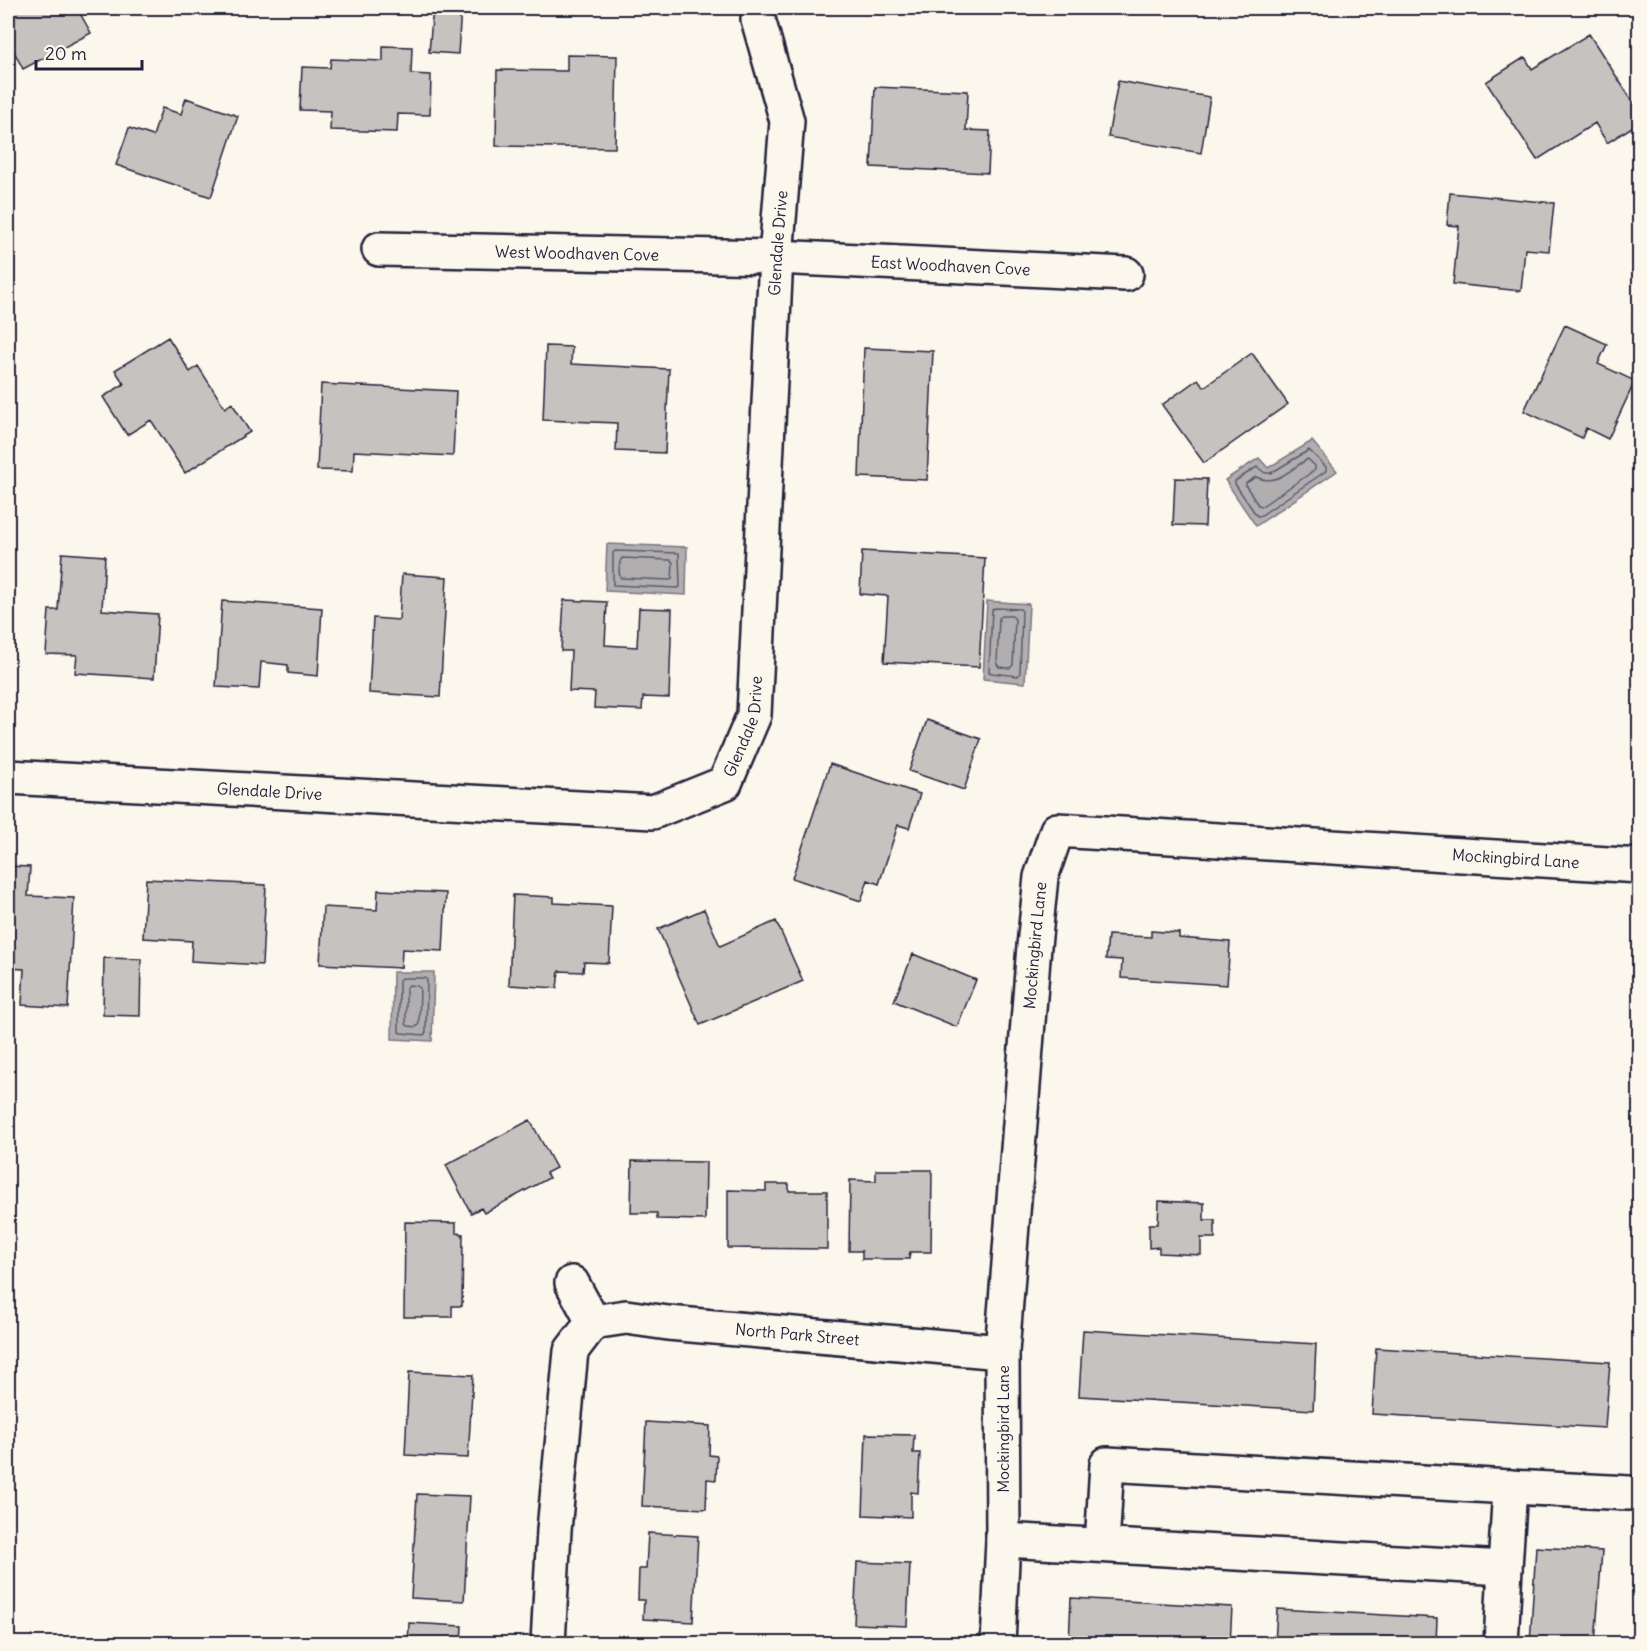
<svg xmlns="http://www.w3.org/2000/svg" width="1647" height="1651" viewBox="0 0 1647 1651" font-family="Delius,sans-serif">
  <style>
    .water { fill: #b1aeb0; stroke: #787681; stroke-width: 1.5 }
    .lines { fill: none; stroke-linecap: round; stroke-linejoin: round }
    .shore { stroke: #5b5a6a; stroke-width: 1.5 }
    .building { fill: #c6c2c0; stroke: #22223b; stroke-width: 1.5 }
    .minor-casing { stroke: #22223b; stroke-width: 38 }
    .minor { stroke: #fbf7ec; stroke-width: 33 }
    .labels { text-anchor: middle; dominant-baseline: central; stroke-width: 5; stroke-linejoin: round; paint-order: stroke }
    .street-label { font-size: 16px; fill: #22223b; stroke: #fbf7ec }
  </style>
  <rect width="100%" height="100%" fill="#fbf7ec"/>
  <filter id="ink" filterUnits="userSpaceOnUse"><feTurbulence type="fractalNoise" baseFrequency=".0167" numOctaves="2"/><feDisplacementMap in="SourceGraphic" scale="12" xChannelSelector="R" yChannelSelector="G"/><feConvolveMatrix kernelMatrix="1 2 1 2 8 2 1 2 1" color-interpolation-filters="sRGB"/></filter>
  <g filter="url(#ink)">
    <!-- water -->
    <path class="water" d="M1312 441 1337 471 1256 526 1225 480 1259 458 1268 468Z
      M607 544 687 547 686 595 605 591Z
      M987 601 1029 604 1025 683 983 679Z
      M393 972H434L432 1041 392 1039Z"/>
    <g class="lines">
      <!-- shore -->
      <path class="shore" d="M1309 450 1326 467V471L1260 516H1257L1235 484V481L1257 467 1265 473H1271Z
        M1308 459 1315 466V470L1262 506 1258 505 1246 486V483L1256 477C1277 487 1289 469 1308 459Z
        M615 551 679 553 680 587 677 588 613 585V553Z
        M622 558 671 560 673 563 672 579 670 580 621 578C618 574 619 562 622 558Z
        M995 608 1020 609 1022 611 1020 673 1018 676 992 673 989 672 992 610Z
        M1002 616H1012L1015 619 1013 665 1010 668 999 667 997 664 999 618Z
        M402 978H425L427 980 426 1032 424 1035 401 1033 399 1032V980Z
        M409 985 417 986 420 988 419 1024 416 1027 408 1026 406 1024V988Z"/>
    </g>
    <!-- building -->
    <path class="building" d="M8 8H77L91 33 23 69 8 40Z
      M433 8H461L458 54 429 52Z
      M1589 34 1640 113V122L1607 143 1595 123 1537 160 1486 82 1525 57 1532 69Z
      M383 46 412 47 411 74 431 75 430 115 398 114 397 132 330 130 331 111 300 110 302 67 330 68 331 59 383 61Z
      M567 55 617 56 615 148 496 146 497 70 567 71Z
      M1118 81 1210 97 1201 153 1108 137Z
      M875 87 968 91 966 130 990 131 988 173 871 167Z
      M186 98 238 116 211 197 116 165 129 128 153 136 162 108 181 114Z
      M1450 193 1554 203 1549 251 1525 249 1521 291 1453 284 1459 226 1447 225Z
      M1565 325 1607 344 1598 364 1635 381 1608 439 1586 428 1582 438 1524 411Z
      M168 337 190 372 198 366 225 408 232 403 250 432 185 473 151 420 127 435 103 397 124 384 115 370Z
      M546 346 572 347 571 364 669 369 665 453 616 451 617 423 543 420Z
      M864 348 933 351 927 480 859 477Z
      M1252 353 1288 404 1204 463 1162 405 1198 379 1204 387Z
      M321 384 456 391 453 456 354 451 353 471 317 470Z
      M1175 478 1207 479 1205 526 1173 525Z
      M862 551 985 558 979 667 884 662 888 596 860 594Z
      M62 553 105 556 102 610 158 614 154 678 75 673 77 655 46 654 49 610H58Z
      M402 574 447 577 440 697 369 693 373 618 399 620Z
      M564 600 607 602 605 645 637 647 639 608 672 609 669 698 643 697 642 710 594 708 595 692 569 691 571 651H561Z
      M222 601 322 608 318 676 288 673V665L261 662 259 689 216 687Z
      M927 720 981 739 964 790 909 771Z
      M830 764 920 794 909 828 898 825 879 884 868 880 861 901 792 878Z
      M8 866 30 867 28 896 74 898 68 1008 22 1005 24 969 8 968Z
      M146 879 266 885 262 965 191 961 192 941 143 938Z
      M378 890 446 893 443 951 402 949 401 968 320 964 323 907 377 910Z
      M513 895 554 897V903L612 906 609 963 584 962 583 972 559 971 557 988 509 985Z
      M704 909 720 946 776 921 803 981 700 1025 658 929Z
      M1151 931 1179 933V938L1230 942 1227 985 1121 978 1122 960 1106 959 1108 935 1151 937Z
      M913 954 976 980 957 1027 894 1001Z
      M104 958 141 959 140 1016 103 1015Z
      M530 1120 556 1168 546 1173 549 1178 484 1213 481 1208 471 1213 446 1165Z
      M632 1161 706 1162 705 1220 657 1219V1213H631Z
      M876 1170H932L931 1252H910L909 1259H862V1251H849L850 1180 876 1181Z
      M766 1184H789V1191H827V1249L728 1248V1190L766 1191Z
      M1159 1201 1204 1203V1220H1215V1238H1201V1255L1159 1253V1247L1149 1248V1224H1158Z
      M405 1222 456 1223V1233L463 1234 462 1306H452V1317H404Z
      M1083 1330 1316 1344 1313 1410 1079 1396Z
      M1376 1348 1610 1362 1605 1428 1372 1414Z
      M409 1372 473 1375 468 1458 405 1455Z
      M646 1422 710 1426 709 1455 717 1456 716 1480 707 1479 706 1509 642 1506Z
      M866 1434 914 1435 913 1453H920L918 1493 911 1492V1517L863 1515Z
      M417 1494 470 1496 464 1601 411 1598Z
      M648 1533 698 1536 693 1622 643 1619 644 1600H638L639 1569H646Z
      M1536 1547 1602 1551 1595 1644H1530Z
      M857 1562 910 1564 907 1626 854 1624Z
      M1071 1598 1232 1607 1230 1644H1069Z
      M1277 1609 1437 1618 1436 1644H1275Z
      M409 1623 462 1626 461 1644H408Z"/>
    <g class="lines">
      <!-- minor casing -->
      <g class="minor-casing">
        <g id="minor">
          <path id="s1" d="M379 249 776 257 1126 274"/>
          <path id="s2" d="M8 777 653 812 725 783 754 715 776 257 787 121 758 19"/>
          <path d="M572 1283 593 1322"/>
          <path d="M1003 1540 1505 1568 1510 1487 1629 1493"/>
          <path d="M1102 1545 1107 1464 1510 1487"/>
          <path id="s3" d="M548 1644 554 1530 571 1351 593 1322 626 1317 668 1323 1002 1352"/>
          <path id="s4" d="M998 1644 1003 1540 1002 1352 1034 946 1041 877 1057 830 1640 866"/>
          <path d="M1501 1644 1505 1568"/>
        </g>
      </g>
      <!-- minor -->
      <use href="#minor" class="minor"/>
    </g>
  </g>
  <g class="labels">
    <!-- street labels -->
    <g class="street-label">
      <text stroke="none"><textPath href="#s2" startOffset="1270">Glendale Drive</textPath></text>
      <text stroke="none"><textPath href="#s1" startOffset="198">West Woodhaven Cove</textPath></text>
      <text stroke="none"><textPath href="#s1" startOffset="572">East Woodhaven Cove</textPath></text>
      <text stroke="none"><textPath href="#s2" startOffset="784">Glendale Drive</textPath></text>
      <text stroke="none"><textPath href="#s2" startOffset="262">Glendale Drive</textPath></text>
      <text stroke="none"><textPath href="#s4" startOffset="1278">Mockingbird Lane</textPath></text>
      <text stroke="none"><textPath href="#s4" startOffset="700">Mockingbird Lane</textPath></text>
      <text stroke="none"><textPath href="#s3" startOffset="536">North Park Street</textPath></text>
      <text transform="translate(1003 1429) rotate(-90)">Mockingbird Lane</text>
    </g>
  </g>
  <!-- margin -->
  <rect width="1647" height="1651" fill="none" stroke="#fbf7ec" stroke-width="30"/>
  <rect x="15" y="15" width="1617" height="1621" fill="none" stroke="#22223b" stroke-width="2" filter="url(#ink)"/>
  <!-- scale -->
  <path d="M36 60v9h106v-9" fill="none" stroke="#22223b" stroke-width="3"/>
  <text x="45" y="60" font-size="18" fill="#22223b" stroke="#fbf7ec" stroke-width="4.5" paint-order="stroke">20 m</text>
</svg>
